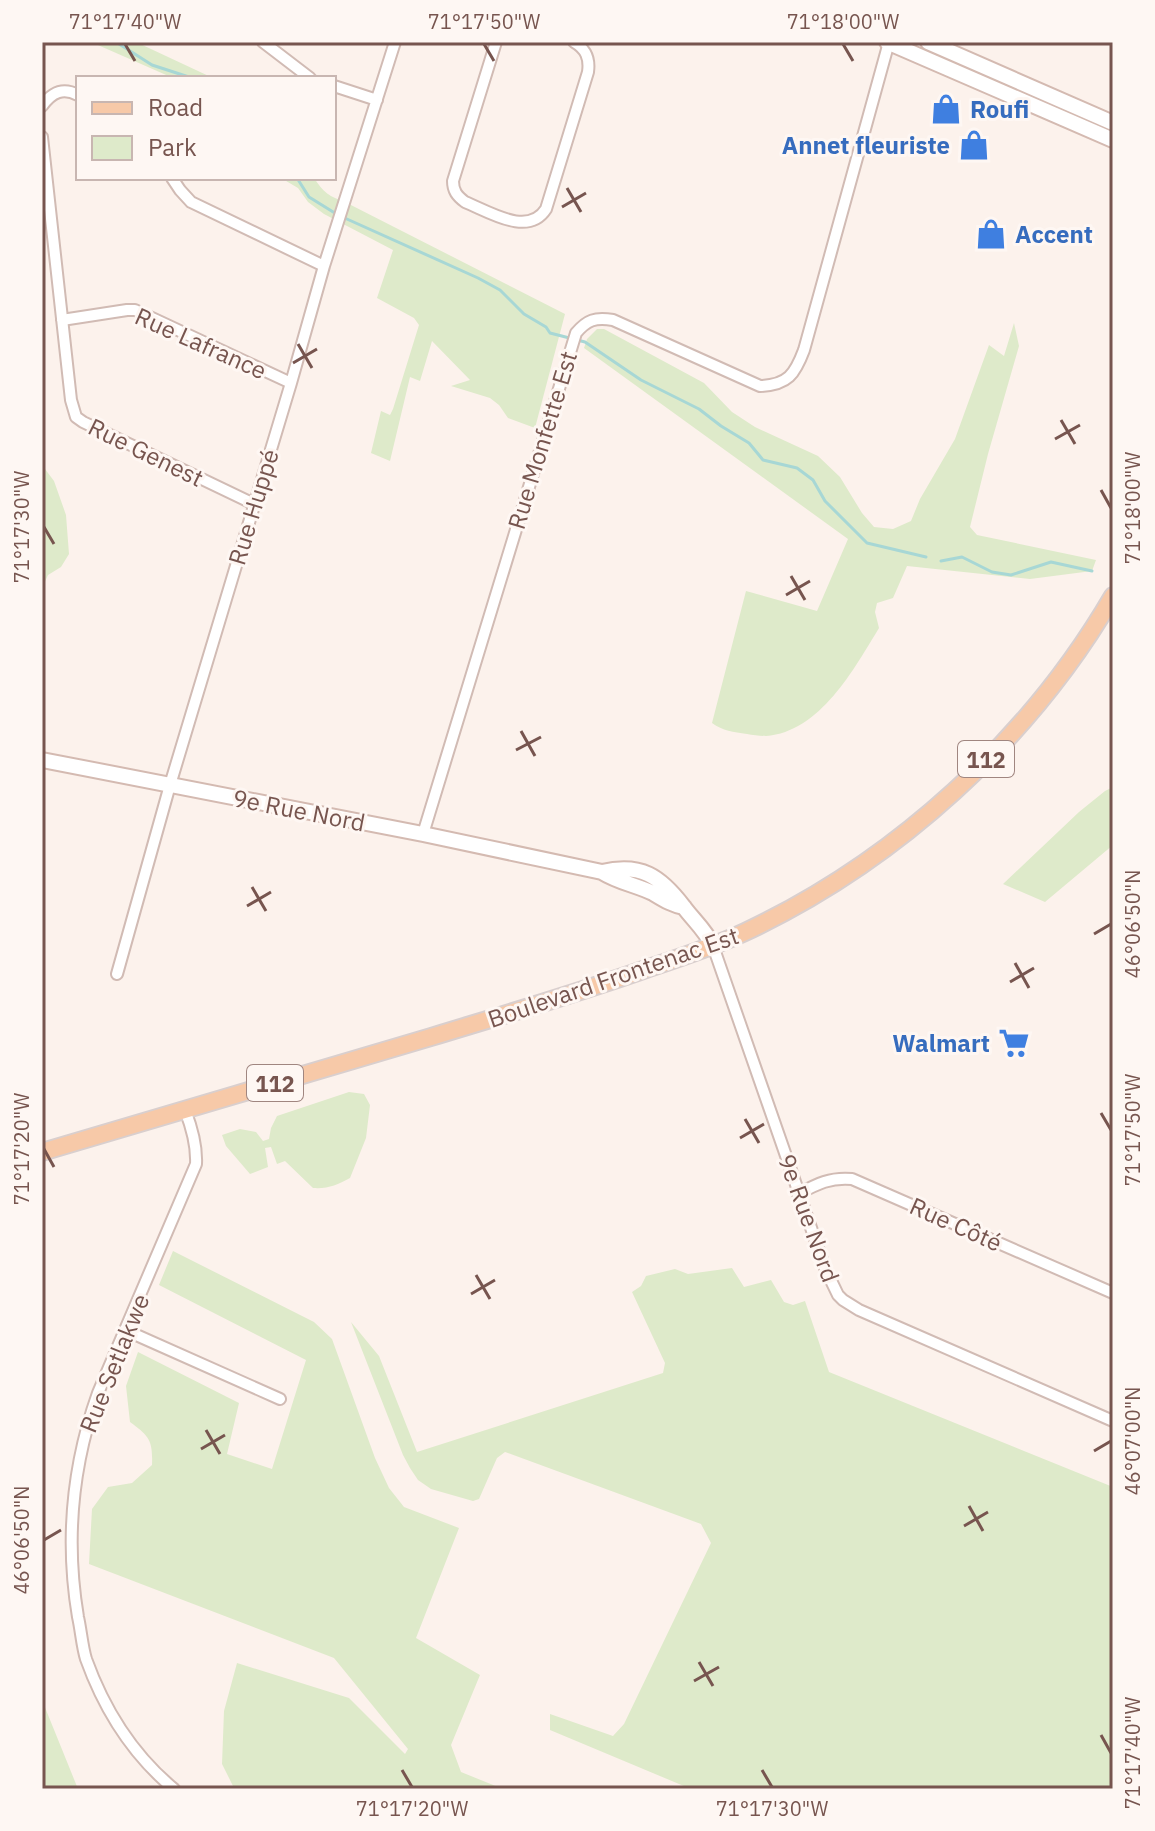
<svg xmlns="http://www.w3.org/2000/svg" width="1155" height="1831" viewBox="0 0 1155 1831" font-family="'IBM Plex Sans',sans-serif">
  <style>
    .green { fill: #deeaca }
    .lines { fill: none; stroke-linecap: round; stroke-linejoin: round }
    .stream { stroke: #a7d7d5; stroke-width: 3 }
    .street-casing { stroke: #d1bbb4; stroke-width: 14 }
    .secondary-casing { stroke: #d4bab1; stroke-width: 18 }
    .primary-casing { stroke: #d9cfce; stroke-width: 20 }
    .street { stroke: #fff; stroke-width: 10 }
    .secondary { stroke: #fff; stroke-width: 14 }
    .primary { stroke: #f7c9a8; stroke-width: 16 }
    .ticks { fill: none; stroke: #77554f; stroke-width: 3 }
    .labels { text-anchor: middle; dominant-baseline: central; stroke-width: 6; stroke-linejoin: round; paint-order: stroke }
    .shield { fill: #fef7f3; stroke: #a08680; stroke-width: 2 }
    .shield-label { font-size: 22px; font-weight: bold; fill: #77554f }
    .shop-label { font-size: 24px; font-weight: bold; fill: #366cbe; stroke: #fef7f3; text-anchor: start }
    .street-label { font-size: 24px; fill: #77554f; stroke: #fef7f3 }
    .neatline { fill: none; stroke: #77554f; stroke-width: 3 }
    .ticks-label { font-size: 20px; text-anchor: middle; fill: #77554f }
  </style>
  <rect width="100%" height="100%" fill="#fcf2ec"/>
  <!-- green -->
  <path class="green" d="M91 42H136L213 78H173Z
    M281 178H314C323 192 330 197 345 202L565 314 535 428 508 418 499 405 490 398 451 386 470 380 432 341 420 381 410 377 390 461 371 453 381 411 390 415 393 409 419 325 414 318 377 298 393 250 324 214 308 202 298 188Z
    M1014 323 1019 346 988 454 970 527 977 535 1096 560 1092 571 1030 579 907 566 893 598 877 603 875 612 879 628C854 669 820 732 766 736 760 736 753 735 747 734 733 732 723 731 712 723L746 591 817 611 848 539 584 348 587 339 597 329H604L704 383 732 412 755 427 818 456 840 477 862 513 874 527 893 529 911 521 920 499 955 439 989 345 1004 356Z
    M42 465 54 481 66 515 69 554 61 567 48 575 42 588Z
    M1113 787V845L1045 902 1003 884 1079 812 1105 791Z
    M349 1092 364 1094 370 1105 366 1138 350 1178C337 1185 328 1189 313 1188L285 1161 277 1164 271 1147 265 1148 268 1167 250 1174 226 1146 222 1135 240 1129 256 1132 263 1141 269 1139 271 1128 277 1116Z
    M173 1251 314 1322 332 1339 375 1458 389 1488 404 1507 459 1528 416 1638 480 1675 451 1745 461 1772 503 1789 234 1788 222 1764 224 1711 237 1663 349 1698 405 1754 408 1749 334 1658 89 1564 92 1509 108 1487 132 1483 152 1465C153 1440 149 1436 130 1422L126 1386 138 1352 239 1403 227 1454 272 1469 306 1360 159 1285Z
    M732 1268 744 1287 771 1280 784 1302 793 1305 805 1301 829 1372 1113 1487V1789H691L550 1730V1714L613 1736 624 1724 711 1543 701 1524 505 1452 497 1458 479 1499 473 1501 431 1489 418 1480 410 1468 403 1455 351 1322 379 1356 417 1452 663 1373 665 1363 632 1292 641 1286 646 1276 675 1269 688 1274Z
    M42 1700 78 1789H42Z"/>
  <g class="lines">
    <!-- stream -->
    <path class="stream" d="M116 42 152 65 192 78
      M297 178 309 197 338 215 478 278 500 290 524 314 546 327 550 333 585 342 641 380 699 409 721 426 749 443 763 460 797 468 813 480 825 501 867 543 926 557
      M941 561 962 557 992 572 1011 575 1051 562 1092 571"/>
    <!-- street casing -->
    <g class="street-casing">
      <path id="street" d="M263 42 310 78
        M496 42 453 181C453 191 457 196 465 202 490 212 528 237 546 209L588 72C590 58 586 49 574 42
        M334 86 377 100
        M42 106C52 92 63 87 78 95
        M42 137 71 400 76 417 83 422 254 504
        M172 178 180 190 191 202 324 266
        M62 320 127 310H135L291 383
        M423 834 576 333C587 320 595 317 613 320L760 386C788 385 795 374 804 350L889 42
        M713 946 825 1268 838 1295 843 1300 859 1310 1113 1421
        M117 974 170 785 291 383 324 266 395 42
        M798 1194C817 1184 830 1177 852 1179L1113 1293
        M125 1330 280 1399
        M174 1789C133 1755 104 1709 86 1659 82 1646 81 1630 78 1617 65 1540 72 1466 98 1393L196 1164C197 1145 192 1128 185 1110"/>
    </g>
    <!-- secondary casing -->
    <g class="secondary-casing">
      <path id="secondary" d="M887 42 1113 140
        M928 42 1113 123
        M42 760 423 834 602 872C618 882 636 885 653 893 663 899 672 905 684 907
        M602 872C641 863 660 876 683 906 694 921 704 928 713 946"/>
    </g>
    <!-- primary casing -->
    <g class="primary-casing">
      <path id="primary" d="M42 1152C172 1114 301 1075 431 1037 503 1015 575 994 646 969 679 958 713 947 745 932 896 861 1029 740 1113 596"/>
    </g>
    <!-- street -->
    <use href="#street" class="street"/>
    <!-- secondary -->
    <use href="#secondary" class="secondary"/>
    <!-- primary -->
    <use href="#primary" class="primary"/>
  </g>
  <!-- ticks -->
  <path class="ticks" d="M125 44 135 61M484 44 494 61M843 44 853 61M567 188 581 212M562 207 586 193M298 344 312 368M293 363 317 349M1061 420 1075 444M1055 439 1080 425M1101 490 1111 508M44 527 54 544M791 576 805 600M786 595 810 581M521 731 535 756M516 750 541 737M252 887 266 911M247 906 271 892M1094 934 1111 924M1015 963 1029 988M1010 982 1034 968M1101 1113 1111 1130M745 1119 759 1143M740 1138 764 1124M44 1149 54 1167M476 1275 490 1299M471 1294 495 1280M206 1430 220 1454M201 1449 225 1435M1094 1451 1111 1441M969 1506 983 1531M964 1526 988 1512M44 1540 61 1530M699 1662 713 1686M694 1681 719 1667M1101 1735 1111 1753M402 1770 412 1787M762 1770 772 1787"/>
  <!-- icons -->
  <defs>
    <g id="shop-bare" transform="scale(2.4)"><path d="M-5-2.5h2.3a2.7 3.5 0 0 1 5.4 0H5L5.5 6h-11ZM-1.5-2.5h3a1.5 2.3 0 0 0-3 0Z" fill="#3f7fe0" stroke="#fef7f3" stroke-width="2.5" paint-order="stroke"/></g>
    <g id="supermarket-bare" transform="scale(2.4)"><path d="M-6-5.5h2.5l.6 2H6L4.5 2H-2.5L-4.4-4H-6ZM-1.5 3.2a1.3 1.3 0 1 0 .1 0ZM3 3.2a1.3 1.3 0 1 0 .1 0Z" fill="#3f7fe0" stroke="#fef7f3" stroke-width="2.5" paint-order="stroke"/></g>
  </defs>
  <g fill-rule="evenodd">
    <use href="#shop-bare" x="946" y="109"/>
    <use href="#shop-bare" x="974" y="145"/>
    <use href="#shop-bare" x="991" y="234"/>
    <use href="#supermarket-bare" x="1014" y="1043"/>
  </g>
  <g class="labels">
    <!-- shield labels -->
    <g class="shield">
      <rect x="958" y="741" width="56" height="36" rx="6"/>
      <rect x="247" y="1065" width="56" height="36" rx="6"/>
    </g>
    <g class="shield-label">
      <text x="986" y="759">112</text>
      <text x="275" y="1083">112</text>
    </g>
    <!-- shop labels -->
    <g class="shop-label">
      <text x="970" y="109">Roufi</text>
      <text x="950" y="145" text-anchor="end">Annet fleuriste</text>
      <text x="1015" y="234">Accent</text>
      <text x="990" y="1043" text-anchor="end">Walmart</text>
    </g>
    <!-- street labels -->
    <g class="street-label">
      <text transform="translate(201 343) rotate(24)">Rue Lafrance</text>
      <text transform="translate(542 440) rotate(-73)">Rue Monfette Est</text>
      <text transform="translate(146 452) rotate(26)">Rue Genest</text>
      <text transform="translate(253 507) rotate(-73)">Rue Huppé</text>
      <text transform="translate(299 810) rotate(11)">9e Rue Nord</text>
      <text transform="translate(613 977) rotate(-19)">Boulevard Frontenac Est</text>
      <text transform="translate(809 1218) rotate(70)">9e Rue Nord</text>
      <text transform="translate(956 1224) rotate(24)">Rue Côté</text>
      <text transform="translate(114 1363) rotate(-68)">Rue Setlakwe</text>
    </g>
  </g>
  <!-- border -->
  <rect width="1155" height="1831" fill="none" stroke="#fef7f3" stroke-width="88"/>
  <!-- legend -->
  <rect x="76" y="76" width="260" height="104" fill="#fef7f3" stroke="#c8b6b1" stroke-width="2"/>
  <rect x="92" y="102" width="40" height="12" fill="#f7c9a8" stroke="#c8b6b1" stroke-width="2"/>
  <text x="148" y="116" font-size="24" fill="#77554f">Road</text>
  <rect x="92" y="136" width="40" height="24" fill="#deeaca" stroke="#c8b6b1" stroke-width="2"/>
  <text x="148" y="156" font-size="24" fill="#77554f">Park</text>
  <rect x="44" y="44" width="1067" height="1743" class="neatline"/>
  <g class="ticks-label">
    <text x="125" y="29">71°17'40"W</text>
    <text x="484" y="29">71°17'50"W</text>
    <text x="843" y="29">71°18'00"W</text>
    <text transform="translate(1133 508) rotate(-90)" y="7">71°18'00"W</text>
    <text transform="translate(22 527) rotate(-90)" y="7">71°17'30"W</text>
    <text transform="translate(1133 924) rotate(-90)" y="7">46°06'50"N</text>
    <text transform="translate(1133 1130) rotate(-90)" y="7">71°17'50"W</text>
    <text transform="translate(22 1149) rotate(-90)" y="7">71°17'20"W</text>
    <text transform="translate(1133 1441) rotate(-90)" y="7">46°07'00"N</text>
    <text transform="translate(22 1540) rotate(-90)" y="7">46°06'50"N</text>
    <text transform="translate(1133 1753) rotate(-90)" y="7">71°17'40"W</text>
    <text x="412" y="1816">71°17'20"W</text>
    <text x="772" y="1816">71°17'30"W</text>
  </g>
</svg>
